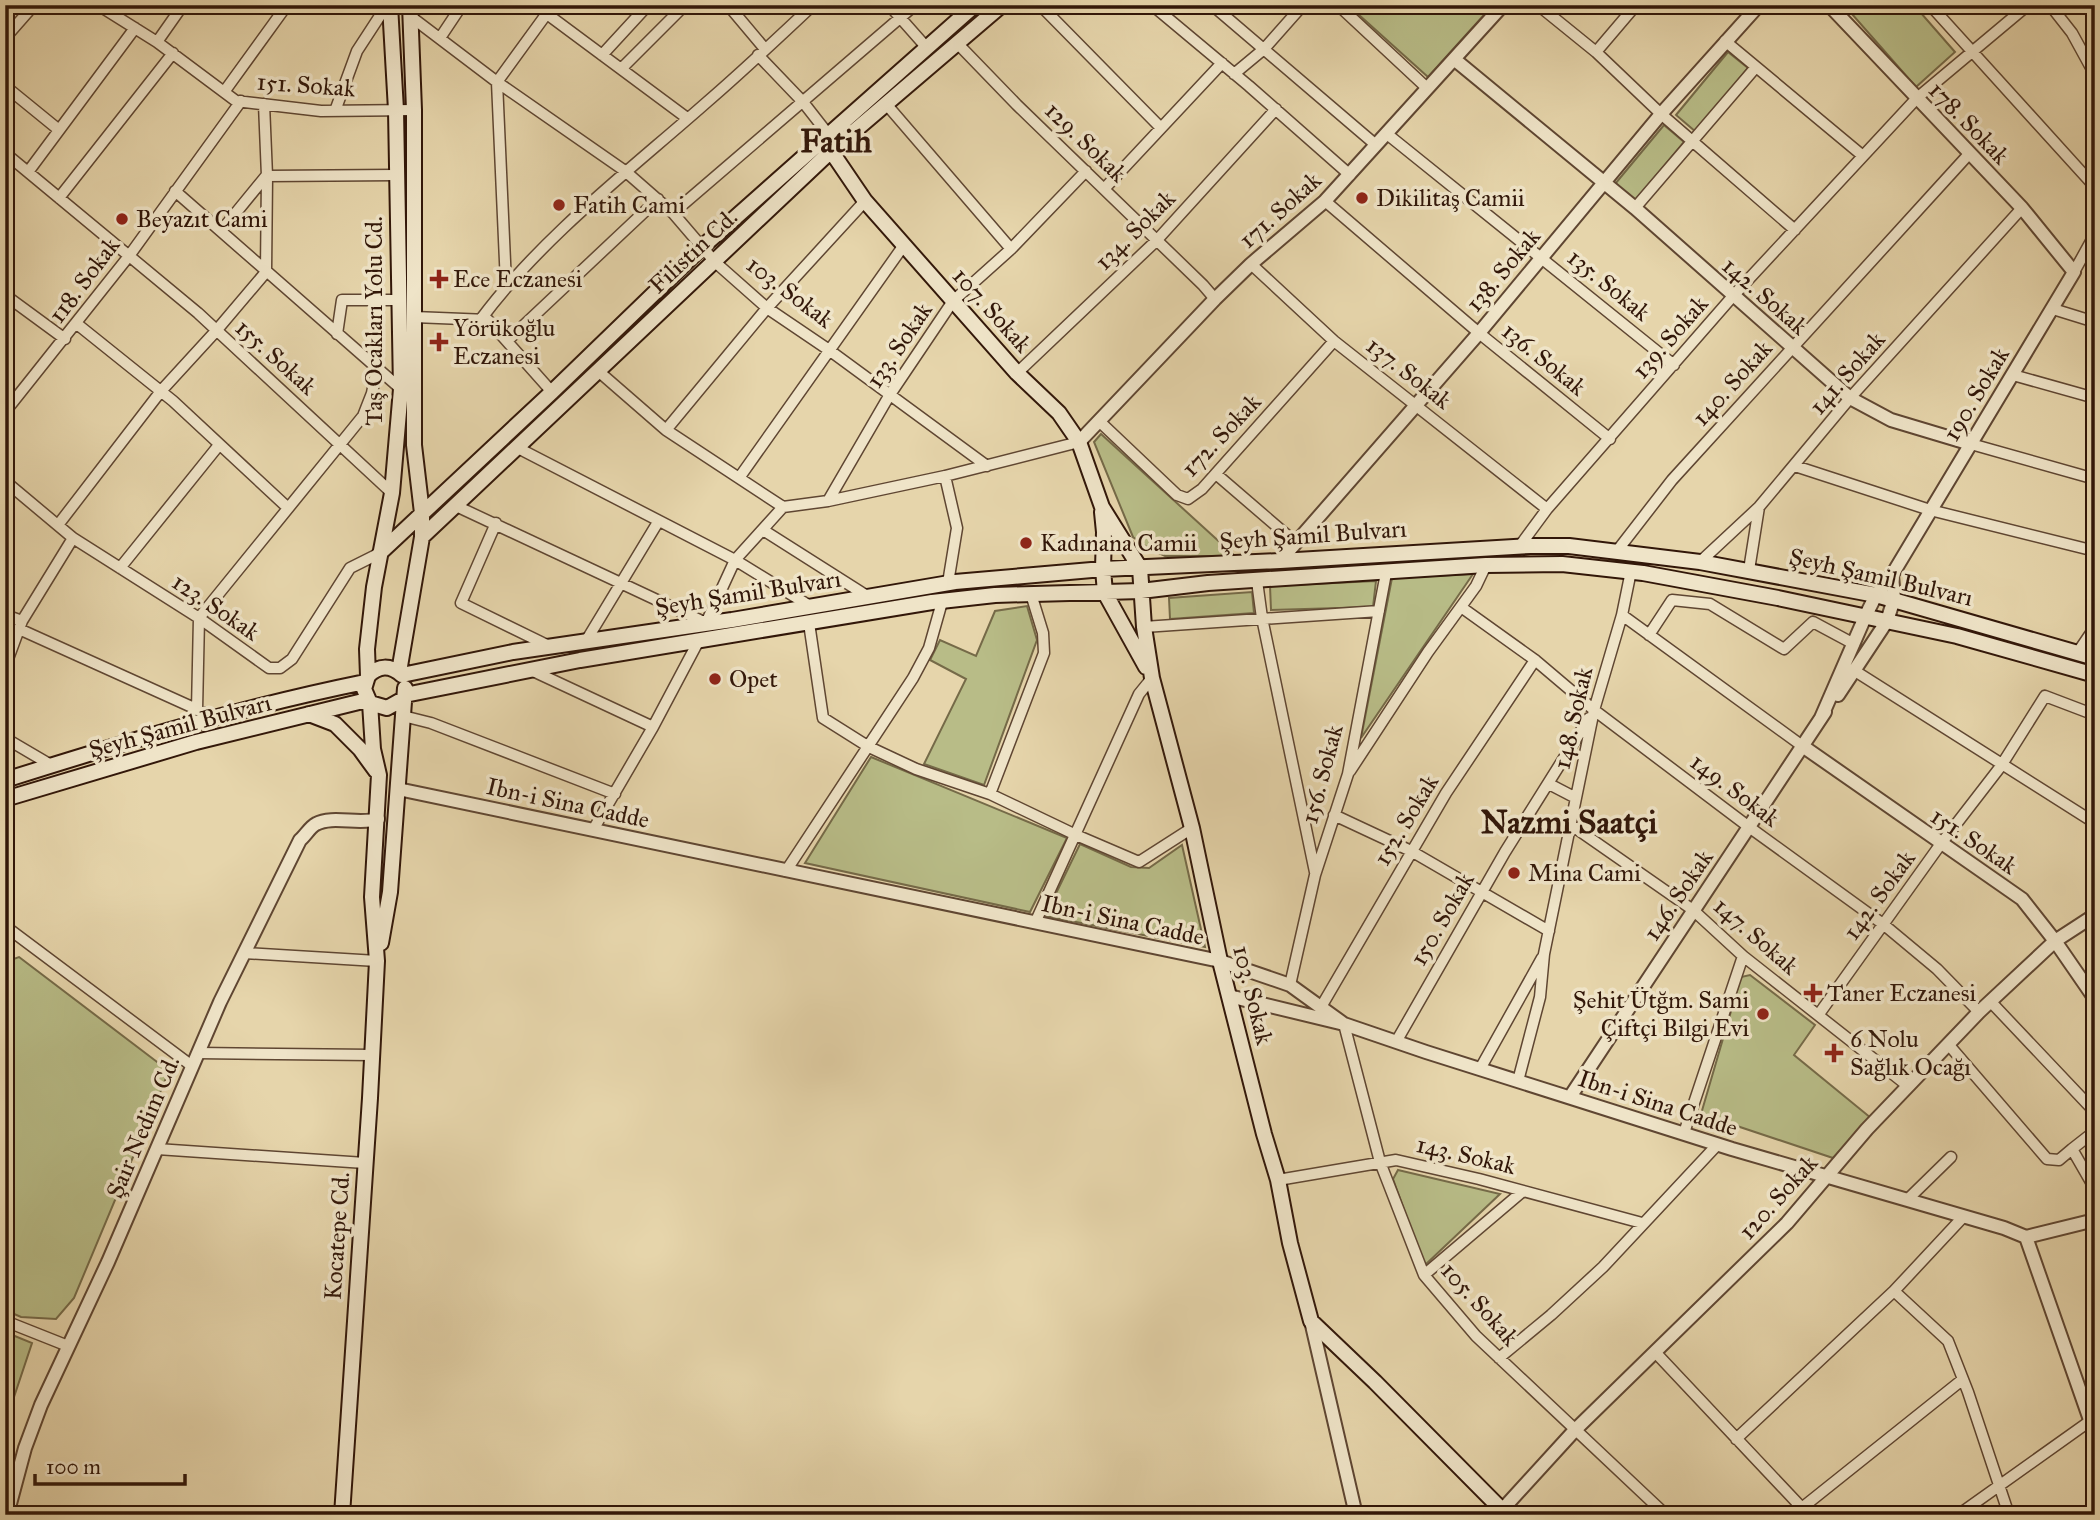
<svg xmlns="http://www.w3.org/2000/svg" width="2100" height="1520" viewBox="0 0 2100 1520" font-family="'IM FELL Great Primer',serif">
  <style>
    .green { fill: #b8bc87; stroke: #756a48; stroke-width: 2 }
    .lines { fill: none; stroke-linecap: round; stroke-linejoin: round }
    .minor-casing { stroke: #5f4632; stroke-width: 13 }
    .tertiary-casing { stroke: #5f4632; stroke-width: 16 }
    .secondary-casing { stroke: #321709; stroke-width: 18 }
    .minor { stroke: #efe4c8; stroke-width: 10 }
    .tertiary { stroke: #efe4c8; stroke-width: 12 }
    .secondary { stroke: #efe4c8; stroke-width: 14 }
    .poi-dot { fill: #8f2418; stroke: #efe4c8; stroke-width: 2.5 }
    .labels { text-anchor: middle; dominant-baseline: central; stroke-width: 7; stroke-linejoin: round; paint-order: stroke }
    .street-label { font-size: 24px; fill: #321709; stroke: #efe4c8 }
    .poi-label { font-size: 24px; fill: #321709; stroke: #efe4c8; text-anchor: start }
    .district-label { font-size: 32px; font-weight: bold; fill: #321709; stroke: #efe4c8 }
  </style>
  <rect width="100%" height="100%" fill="#e6d5ab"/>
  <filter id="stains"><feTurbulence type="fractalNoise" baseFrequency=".00286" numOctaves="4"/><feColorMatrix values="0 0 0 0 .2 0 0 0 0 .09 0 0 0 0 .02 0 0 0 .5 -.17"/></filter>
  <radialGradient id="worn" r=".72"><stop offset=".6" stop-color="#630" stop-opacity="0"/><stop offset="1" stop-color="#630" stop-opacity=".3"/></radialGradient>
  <!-- green -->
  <path class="green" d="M1348 5H1493L1428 77Z
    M1844 5H1914L1955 52 1916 87Z
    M1728 52 1748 68 1696 132 1676 115Z
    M1664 125 1684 142 1635 201 1615 184Z
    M1101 434 1235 556H1165L1148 548 1133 537 1094 442Z
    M1473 574 1361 738 1392 578Z
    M1376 581 1373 607 1271 610 1270 586Z
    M1252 592 1254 613 1170 619 1169 598Z
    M1027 606 1037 640 984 785 924 764 966 679 930 660 940 640 976 656 995 611Z
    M871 757 1067 838 1030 912 805 863Z
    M1080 844 1131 867 1149 868 1182 845 1205 947 1045 916Z
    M19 957 169 1071 74 1298 56 1319 21 1317 5 1310V962Z
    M1750 975 1815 1025 1794 1055 1871 1118 1833 1158 1701 1114 1741 977Z
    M1398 1170 1500 1194 1424 1266 1393 1179Z
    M5 1332 32 1343 5 1424Z"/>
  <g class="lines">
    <!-- minor casing -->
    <g class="minor-casing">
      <path id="minor" d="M19 5 28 12
        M98 5 157 42 236 101 321 111 414 110
        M728 5 765 49
        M889 5 927 48
        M1040 5 1161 128
        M1152 5 1249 86 1350 175
        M1212 5 1376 145
        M1338 5 1427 88
        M1538 5 1596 52 1661 114 1795 230
        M1930 5 2095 187
        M2050 5 2072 33 2095 75
        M547 14 687 118
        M410 16 497 82 625 171 673 213 715 262 767 308 829 350 987 466
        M5 38 34 5
        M440 38 462 5
        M1725 41 1863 156
        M157 42 183 5
        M957 43 1017 105 1203 285 1215 299
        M1596 52 1636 5
        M602 55 648 5
        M758 55 803 102 828 134
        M621 69 685 5
        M1234 74 1264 49 1303 5
        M5 86 59 130
        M224 92 287 5
        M887 105 1011 249
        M335 111 357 51 387 5
        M1387 134 1674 365
        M5 153 198 313 392 493
        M28 172 135 28
        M267 176 396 175
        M1104 189 1222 63
        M175 191 401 389
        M59 198 173 53
        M1325 201 1479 333 1610 439
        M1635 208 1756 67
        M673 213 915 5
        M221 231 266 176
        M1251 264 1334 341 1547 509
        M2074 272 2095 234
        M506 284 497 82 553 5
        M5 295 65 339
        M2053 309 2095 322
        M414 317 488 320 552 392
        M481 319C542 237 630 170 707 102 743 71 778 38 813 5
        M77 324 173 401 288 508
        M337 334 342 300H401
        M507 341 658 199
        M597 370 666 430 783 507
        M1017 373 1157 240 1276 109
        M2013 375 2095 398
        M5 412 129 256 241 101
        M1099 421 1177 495 1188 499 1202 489 1334 341
        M666 430 767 308 865 201
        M1971 444 2095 479
        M516 447 735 560 810 606
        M1795 466 1930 510 2095 551
        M1216 474 1295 542
        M739 478 904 245
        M5 481 73 538 199 618 269 668H280L292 659 350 568 380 553
        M828 501 889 396 953 301 1011 249 1086 171
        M454 505 706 623 735 560 783 507 828 501 945 476
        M496 523 461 603 549 646
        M58 525 161 391 216 331 266 272 267 176 264 104
        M763 530 867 596
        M1519 547 1547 509 1733 296 1917 98 2028 5
        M1617 551 1672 480 1969 154
        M1700 562 1759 507 1850 398 2022 208
        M120 568 219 445
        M1749 570 1759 507
        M1257 581 1262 618 1315 872
        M948 583 957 528 945 476 1079 442
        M1461 607 1535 660 1594 710 1749 827 1883 924 1937 969 1979 1012
        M5 615 22 621
        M1622 615 1801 745
        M809 623 823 718 869 747 916 769 990 794 1076 835 1139 862 1192 828
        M1144 627 1379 611
        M19 629 214 717
        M1649 635 1672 600 1710 604 1784 649 1813 622 1854 644
        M586 641 658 522
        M2078 652 2095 627
        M5 667 22 621 73 538
        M533 671 653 727
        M1855 671 2095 823
        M197 710 199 618 363 416 372 393 377 368
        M403 716 431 723 615 794
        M5 738 51 765
        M1350 771 1428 652 1476 586 1486 565
        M1549 784 1576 798
        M990 794 1044 653 1043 633 1031 594
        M1334 815 1411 851 1549 931
        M1571 825 1693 910 1743 956 1908 1086
        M593 830 653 727 698 642
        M786 871 913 678 929 648 942 602
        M1035 923 1139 694 1152 678
        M5 926 192 1066
        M244 953 377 961
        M1290 985 1315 875 1348 774 1386 573
        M1990 1001 2095 1112
        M1321 1007 1446 793 1535 660
        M1819 1014 1940 845 2001 766 2045 696 2095 715
        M1344 1024 1380 1162 1424 1275 1476 1336 1666 1515
        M1396 1042 1505 852 1589 718
        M1948 1044 2047 1159 2059 1160 2072 1149 2095 1189
        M198 1053 372 1055
        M1480 1069 1542 958
        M1518 1081 1540 997 1544 954 1594 710 1622 615 1631 571
        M1684 1133 1743 956
        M157 1149 365 1163
        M2072 1149 2095 1131
        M1278 1180 1396 1160 1479 1179 1642 1223
        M1907 1200 1951 1157
        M1424 1275 1523 1191
        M1894 1291 1948 1341 1968 1392 2009 1515
        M5 1321 68 1346
        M1655 1352 1802 1508
        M1499 1358 1551 1315 1603 1267 1718 1144
        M1736 1439 1894 1291 1964 1216
        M1793 1515 1962 1380
        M1958 1515 2090 1421"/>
    </g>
    <!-- tertiary casing -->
    <g class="tertiary-casing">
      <path id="tertiary" d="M1454 59 1635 208 1850 398 1891 420 1971 444
        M1079 442 1215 299 1251 264 1325 201 1503 5
        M1280 561 1479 333 1661 114 1759 5
        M1838 695 1887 621 1894 599 1892 575
        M1821 718 1865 617 1876 595 1892 575 2074 272 2022 208 1829 5
        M1801 745 2022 899 2055 941 2095 999
        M398 789 1220 961 1290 985 1344 1024 1426 1052 1732 1149 2004 1228 2026 1237 2095 1220
        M1229 996 1340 1023
        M1570 1097 1825 712
        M2026 1237 2095 1434
        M1311 1321 1356 1515
        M1502 1510 1575 1430 1787 1223 1867 1129 1979 1012 2055 941 2095 915
        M7 1515 25 1448 41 1405 108 1262 220 1002 300 840C305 836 310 827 316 824 332 815 360 825 378 819"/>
    </g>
    <!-- secondary casing -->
    <g class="secondary-casing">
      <path id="secondary" d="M828 134 831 151 865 201 1017 373 1059 413 1079 442 1102 507 1140 568 1144 627 1152 678 1192 828 1220 961 1264 1134 1278 1180 1290 1243 1311 1321 1375 1382 1507 1515
        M1102 512 1104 532 1103 569 1105 593 1146 667
        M422 537 831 151 1002 5
        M380 553 552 392 701 248 975 5
        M399 672 422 537V513L414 445V110L410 5
        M368 676C379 665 390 665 402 675L513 652 732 620 955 582 1103 569 1280 561 1530 546H1569L1700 562 1876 595 2095 658
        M405 695 580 660 932 602 995 595 1141 591 1208 583 1486 565 1562 564 1643 573 1778 598 1957 636 2095 675
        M370 703 387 708 403 699
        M309 714 335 724 360 749 376 771
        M5 780C125 742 242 707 365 682
        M5 799 196 742 367 700
        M381 943 390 892 405 688
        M342 1515 370 1098 377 961 372 897 379 775 373 749 370 703 364 689 368 676 367 649 374 587 392 493 401 389 396 110 390 5"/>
    </g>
    <!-- minor -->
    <use href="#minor" class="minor"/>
    <!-- tertiary -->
    <use href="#tertiary" class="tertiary"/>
    <!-- secondary -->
    <use href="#secondary" class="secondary"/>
  </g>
  <!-- markers -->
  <g class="poi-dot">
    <circle cx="1362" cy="198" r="7"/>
    <circle cx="559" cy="205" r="7"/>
    <circle cx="122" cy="219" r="7"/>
    <path d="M435.5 268.5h7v7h7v7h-7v7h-7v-7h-7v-7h7z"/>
    <path d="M435.5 331.5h7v7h7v7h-7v7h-7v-7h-7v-7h7z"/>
    <circle cx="1026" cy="543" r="7"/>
    <circle cx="715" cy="679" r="7"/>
    <circle cx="1514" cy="873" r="7"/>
    <path d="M1809.5 982.5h7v7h7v7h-7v7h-7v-7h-7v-7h7z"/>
    <circle cx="1763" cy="1014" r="7"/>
    <path d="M1830.5 1042.5h7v7h7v7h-7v7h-7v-7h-7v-7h7z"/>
  </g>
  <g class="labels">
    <!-- street labels -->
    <g class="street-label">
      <text transform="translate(306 85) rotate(4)">151. Sokak</text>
      <text transform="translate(1969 123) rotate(46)">178. Sokak</text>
      <text transform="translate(1086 142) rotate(44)">129. Sokak</text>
      <text transform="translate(1280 210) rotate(-42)">171. Sokak</text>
      <text transform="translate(1135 230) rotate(-45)">134. Sokak</text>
      <text transform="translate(693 251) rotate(-43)">Filistin Cd.</text>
      <text transform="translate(1503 270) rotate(-50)">138. Sokak</text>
      <text transform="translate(84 280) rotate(-53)">118. Sokak</text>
      <text transform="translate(1609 285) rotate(39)">135. Sokak</text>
      <text transform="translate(790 292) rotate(37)">103. Sokak</text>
      <text transform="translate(1765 296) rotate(41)">142. Sokak</text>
      <text transform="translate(992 310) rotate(48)">107. Sokak</text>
      <text transform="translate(374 321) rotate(-90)">Taş Ocakları Yolu Cd.</text>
      <text transform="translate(1670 337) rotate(-49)">139. Sokak</text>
      <text transform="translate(899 345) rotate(-56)">133. Sokak</text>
      <text transform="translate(276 357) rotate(42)">155. Sokak</text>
      <text transform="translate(1544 359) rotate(39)">136. Sokak</text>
      <text transform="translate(1409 373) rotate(38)">137. Sokak</text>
      <text transform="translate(1847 373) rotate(-49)">141. Sokak</text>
      <text transform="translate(1732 383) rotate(-48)">140. Sokak</text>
      <text transform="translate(1976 394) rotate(-59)">190. Sokak</text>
      <text transform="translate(1221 435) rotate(-47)">172. Sokak</text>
      <text transform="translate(1313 535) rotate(-4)">Şeyh Şamil Bulvarı</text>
      <text transform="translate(1881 577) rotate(13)">Şeyh Şamil Bulvarı</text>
      <text transform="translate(748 593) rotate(-9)">Şeyh Şamil Bulvarı</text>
      <text transform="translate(216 607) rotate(34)">123. Sokak</text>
      <text transform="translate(1573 718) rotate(-77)">148. Sokak</text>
      <text transform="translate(180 726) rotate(-15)">Şeyh Şamil Bulvarı</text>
      <text transform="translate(1322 774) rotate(-75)">156. Sokak</text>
      <text transform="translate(1735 790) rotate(37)">149. Sokak</text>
      <text transform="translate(568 803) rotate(12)">Ibn-i Sina Cadde</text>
      <text transform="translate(1406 820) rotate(-59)">152. Sokak</text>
      <text transform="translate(1974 841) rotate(34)">151. Sokak</text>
      <text transform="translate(1678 895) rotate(-56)">146. Sokak</text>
      <text transform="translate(1879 895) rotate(-54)">142. Sokak</text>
      <text transform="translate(1442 919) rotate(-60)">150. Sokak</text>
      <text transform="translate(1123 920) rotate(12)">Ibn-i Sina Cadde</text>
      <text transform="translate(1756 936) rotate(41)">147. Sokak</text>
      <text transform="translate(1253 995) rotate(76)">103. Sokak</text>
      <text transform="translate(1658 1103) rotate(18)">Ibn-i Sina Cadde</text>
      <text transform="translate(143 1127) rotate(-67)">Şair Nedim Cd.</text>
      <text transform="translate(1466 1155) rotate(13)">143. Sokak</text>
      <text transform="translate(1778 1197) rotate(-48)">120. Sokak</text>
      <text transform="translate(337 1236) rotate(-86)">Kocatepe Cd.</text>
      <text transform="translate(1480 1304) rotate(48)">105. Sokak</text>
    </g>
    <!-- poi labels -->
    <g class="poi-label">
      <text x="1376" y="198">Dikilitaş Camii</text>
      <text x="573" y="205">Fatih Cami</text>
      <text x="136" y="219">Beyazıt Cami</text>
      <text x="453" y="279">Ece Eczanesi</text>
      <text x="453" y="328">Yörükoğlu<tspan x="453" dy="28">Eczanesi</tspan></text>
      <text x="1040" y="543">Kadınana Camii</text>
      <text x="729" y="679">Opet</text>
      <text x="1528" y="873">Mina Cami</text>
      <text x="1827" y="993">Taner Eczanesi</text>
      <text x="1749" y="1000" text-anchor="end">Şehit Ütğm. Sami<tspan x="1749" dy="28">Çiftçi Bilgi Evi</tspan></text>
      <text x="1850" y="1039">6 Nolu<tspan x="1850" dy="28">Sağlık Ocağı</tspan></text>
    </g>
    <!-- district labels -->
    <g class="district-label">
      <text x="836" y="141">Fatih</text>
      <text x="1569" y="822">Nazmi Saatçi</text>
    </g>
  </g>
  <!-- margin -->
  <rect width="2100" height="1520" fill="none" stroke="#e6d5ab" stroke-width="28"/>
  <rect x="7" y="7" width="2086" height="1506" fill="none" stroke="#321709" stroke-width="3.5"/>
  <rect x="14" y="14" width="2072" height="1492" fill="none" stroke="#321709" stroke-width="2"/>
  <!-- scale -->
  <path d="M35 1474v10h150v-10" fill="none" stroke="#321709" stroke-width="3.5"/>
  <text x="46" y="1474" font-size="21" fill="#321709" stroke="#efe4c8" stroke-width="5" paint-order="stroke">100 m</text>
  <rect width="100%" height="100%" filter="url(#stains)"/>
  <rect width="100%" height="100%" fill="url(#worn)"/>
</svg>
